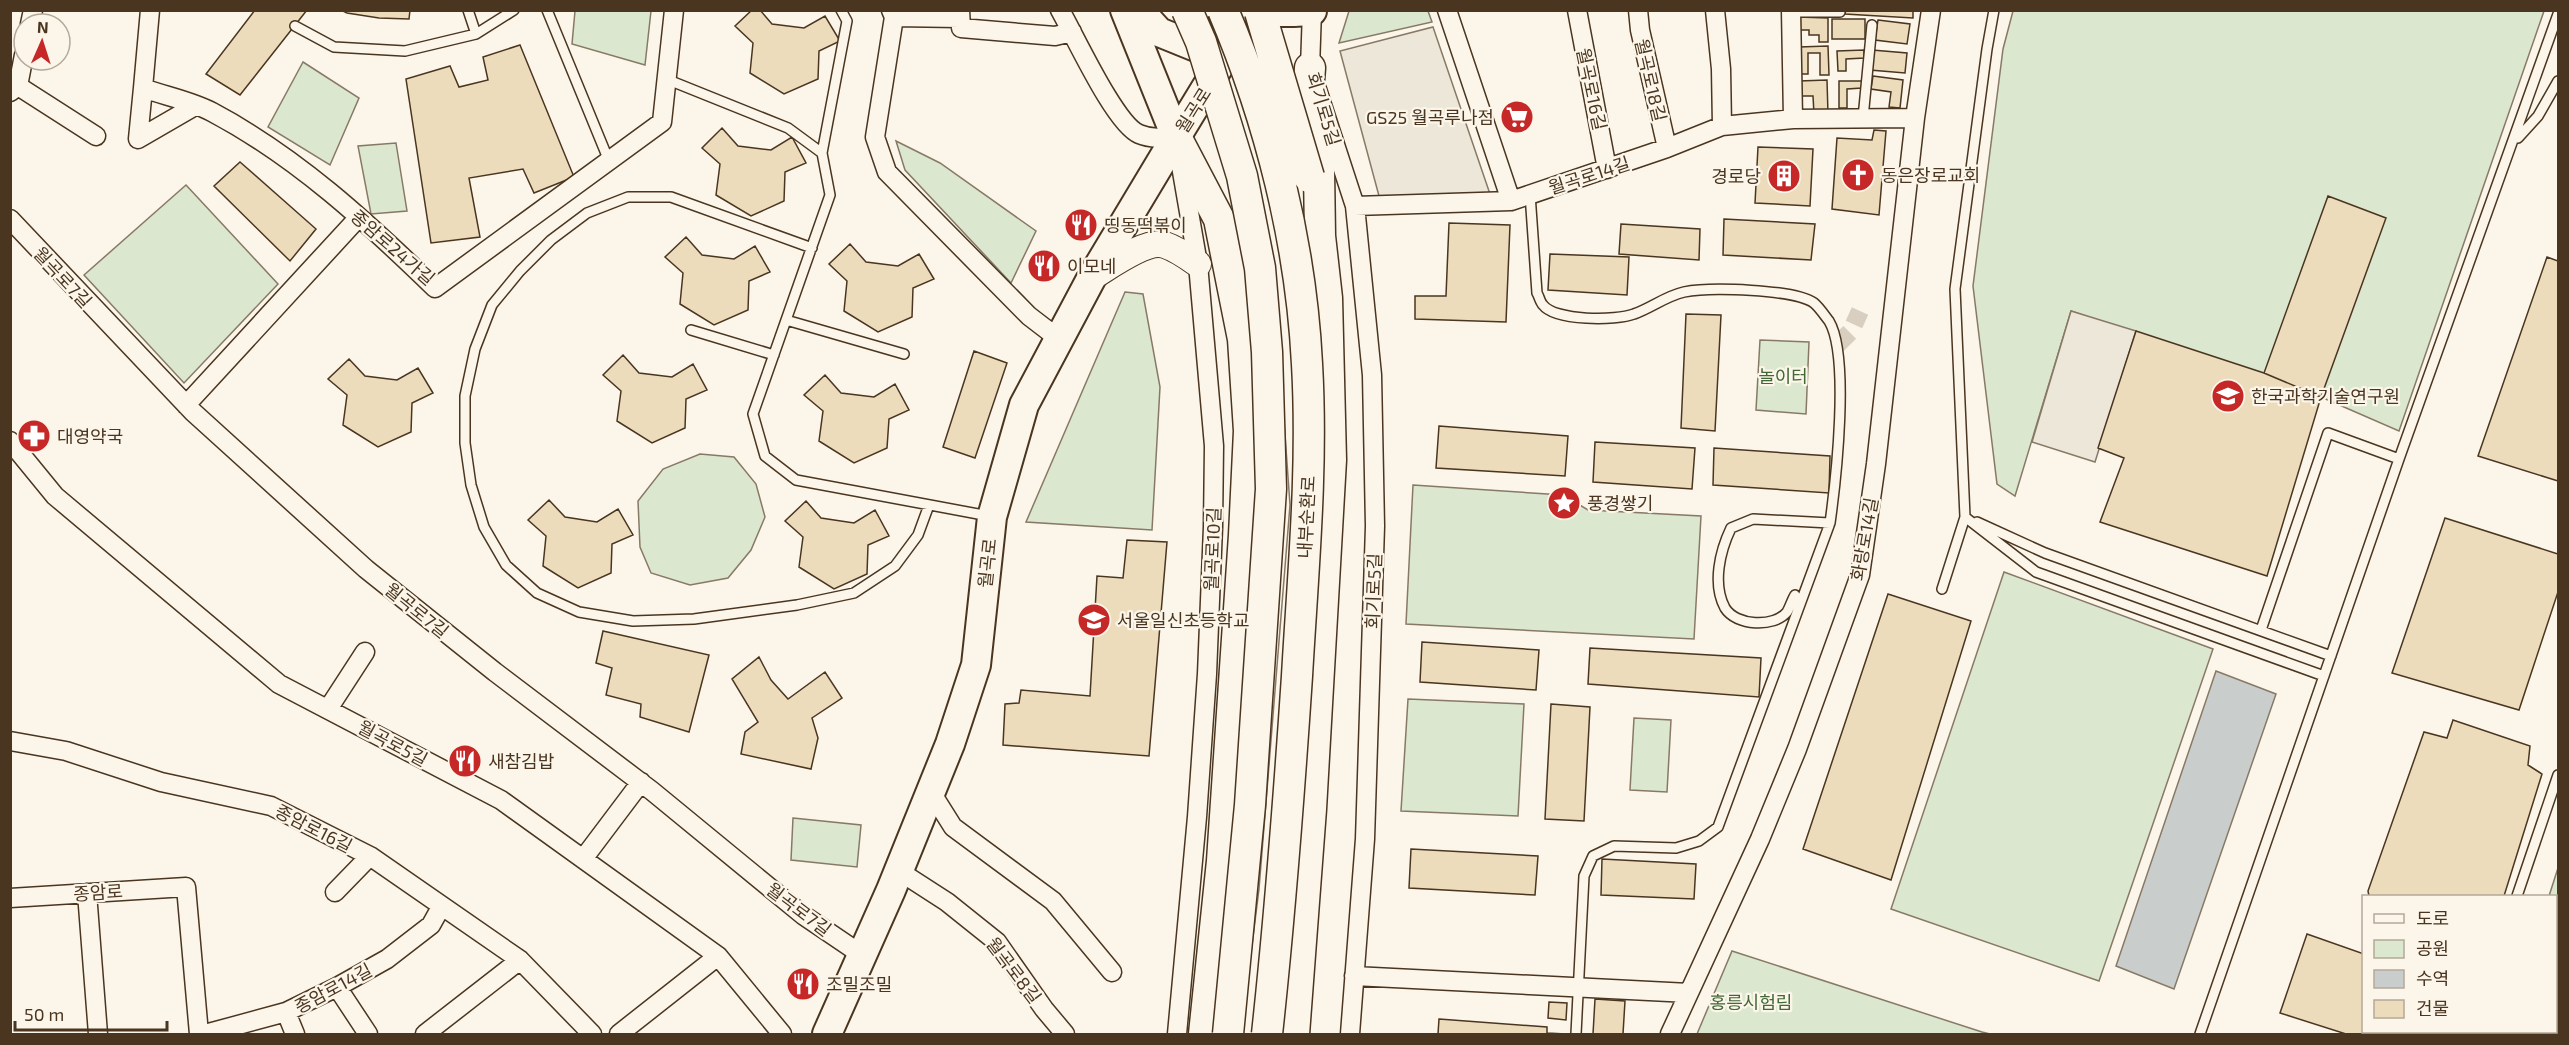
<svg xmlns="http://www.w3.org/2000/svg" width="2569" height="1045" viewBox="0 0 2569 1045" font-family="'Exo 2','Noto Sans KR',sans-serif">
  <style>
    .green { fill: #dce7d0; stroke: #887966; stroke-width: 1.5 }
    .parking { fill: #ede7d9; stroke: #887966; stroke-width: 1.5 }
    .water { fill: #c9cecd; stroke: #887966; stroke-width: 1.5 }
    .pier { fill: #fbf6e9; stroke: #887966; stroke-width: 1.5 }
    .building { fill: #ecdcbc; stroke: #4a3520; stroke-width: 1.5 }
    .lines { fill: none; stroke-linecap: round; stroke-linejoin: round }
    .minor-tunnel { stroke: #d8cfc1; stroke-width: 18; stroke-dasharray: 18 9; stroke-linecap: butt }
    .service-casing { stroke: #4a3520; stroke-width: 12 }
    .minor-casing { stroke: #4a3520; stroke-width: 21 }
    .secondary-casing { stroke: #4a3520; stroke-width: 28 }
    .primary-casing { stroke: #4a3520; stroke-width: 32 }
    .trunk-casing { stroke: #4a3520; stroke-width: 33 }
    .service { stroke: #fbf6e9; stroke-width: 9 }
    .minor { stroke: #fbf6e9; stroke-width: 18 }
    .secondary { stroke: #fbf6e9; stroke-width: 26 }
    .primary { stroke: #fbf6e9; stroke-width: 28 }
    .trunk { stroke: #fbf6e9; stroke-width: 30 }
    .primary-bridge-casing { stroke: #4a3520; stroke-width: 32; stroke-linecap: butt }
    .trunk-bridge-casing { stroke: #4a3520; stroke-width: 33; stroke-linecap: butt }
    .primary-bridge { stroke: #fbf6e9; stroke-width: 28 }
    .trunk-bridge { stroke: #fbf6e9; stroke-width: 30 }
    .labels { text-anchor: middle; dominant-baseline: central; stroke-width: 4.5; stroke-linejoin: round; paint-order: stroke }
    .street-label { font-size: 18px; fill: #4a3520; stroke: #fbf6e9 }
    .poi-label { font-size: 18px; fill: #4a3520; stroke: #fbf6e9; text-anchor: start }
    .park-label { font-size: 18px; fill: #436837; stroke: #fbf6e9 }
  </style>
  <rect width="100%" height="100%" fill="#fbf6e9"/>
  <!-- green -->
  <path class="green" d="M575 11H651L645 65 572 44Z
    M1349 11H1428L1432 22 1339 43Z
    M2013 11H2544L2399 431 2321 397 2071 311 2015 496 1997 484 1973 286 2003 49Z
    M303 62 359 98 330 165 268 127Z
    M896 141 940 163 1036 231 1011 283 905 170Z
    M396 143 407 211 371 214 358 146Z
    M186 185 278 284 184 383 84 275Z
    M1125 292 1143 294 1160 387 1152 530 1026 522Z
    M1760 340 1809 342 1806 414 1756 410Z
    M700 454 734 457 756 484 765 517 751 550 728 578 690 585 651 573 640 547 638 501 663 469Z
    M1413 485 1563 495 1588 510 1701 516 1694 639 1406 624Z
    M2004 572 2213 649 2099 981 1891 909Z
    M1408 699 1524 704 1518 816 1401 811Z
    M1634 718 1671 720 1667 792 1630 790Z
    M793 818 861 825 857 867 791 860Z
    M2558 868V1034H2500L2501 1032H2556V896H2549Z
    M1732 951 1982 1032 1990 1034H1697Z"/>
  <!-- parking -->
  <path class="parking" d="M1433 27 1491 197 1379 196 1340 51Z
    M2071 311 2136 331 2095 462 2032 442Z"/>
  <!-- water -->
  <path class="water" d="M2216 671 2276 694 2174 989 2116 966Z"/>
  <!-- pier -->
  <path class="pier" d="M1198 10H1218L1288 266 1304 506 1262 1034H1241L1259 889 1290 505 1281 378 1254 167 1228 78Z"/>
  <!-- building -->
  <path class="building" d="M255 10H307L240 95 206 74Z
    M341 10H410L409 19 379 18 347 13Z
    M752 10H760L772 24 804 28 825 16 840 41 819 51 818 79 784 94 750 73 753 43 735 26Z
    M1846 10H1913V18L1845 14Z
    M1798 17 1828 18V42H1819V35H1809V30H1799Z
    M1832 19H1865V39H1832Z
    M1878 20 1910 24 1907 44 1875 40Z
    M520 45 574 177 534 193 523 169 469 178 480 237 431 243 406 79 450 66 459 87 488 80 483 57Z
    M1828 46 1829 75H1820V53H1808V74H1800L1799 47Z
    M1864 50V58L1846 59V71H1838L1837 51Z
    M1872 50 1907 53 1905 73 1870 70Z
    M1873 76 1903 80 1900 108 1889 107 1891 92 1871 89Z
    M1827 80 1828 114H1814L1813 96H1800L1799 81Z
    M1839 81H1862V88L1847 89V108H1839Z
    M722 128 738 146 771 150 792 137 806 163 785 172 784 201 751 216 716 195 720 164 702 148Z
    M1874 130 1886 131 1879 215 1832 209 1837 138 1872 140Z
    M1758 147 1813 149 1810 206 1755 203Z
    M240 162 316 229 290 261 214 186Z
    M2328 196 2386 218 2321 397 2264 373Z
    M1724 219 1815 224 1811 260 1723 255Z
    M1449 223 1510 225 1506 322 1415 319V296H1446Z
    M1621 224 1700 229 1699 260 1619 254Z
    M686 237 702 255 734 259 755 246 770 272 749 281 748 310 714 325 680 304 683 273 665 257Z
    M850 244 866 262 898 266 919 254 934 279 913 288 912 317 878 332 844 311 847 281 829 264Z
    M1550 254 1629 257 1627 295 1548 290Z
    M2547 257 2558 261V481L2478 456Z
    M1686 314 1721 315 1715 431 1681 428Z
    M2136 331 2264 373 2321 397 2267 576 2100 522 2124 458 2098 448Z
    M974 351 1007 363 975 458 943 447Z
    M623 355 639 373 672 377 693 364 707 390 686 399 685 428 652 443 617 421 621 391 603 375Z
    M349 359 365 376 397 380 418 368 433 393 412 403 411 432 378 447 343 425 347 395 328 379Z
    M825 375 841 393 874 397 895 384 909 410 889 419 887 448 854 463 819 441 823 411 804 395Z
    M1439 426 1568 436 1565 476 1436 468Z
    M1595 442 1695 448 1692 489 1593 482Z
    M1714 448 1830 456 1829 493 1713 485Z
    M549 500 565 517 597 522 618 509 633 535 612 544 611 573 578 588 543 566 546 536 528 520Z
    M806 501 821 518 854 523 875 510 889 536 868 545 867 574 834 589 799 567 803 537 785 521Z
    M2445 518 2558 554V592L2519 710 2392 673Z
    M1127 540 1167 542 1149 756 1003 745 1005 704 1019 703 1021 690 1090 696 1097 576 1123 578Z
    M1888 594 1971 621 1891 880 1803 849Z
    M603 631 709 655 689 732 640 717 641 704 606 695 612 668 596 663Z
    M1422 642 1539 650 1536 690 1420 682Z
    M1590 648 1761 658 1759 697 1588 684Z
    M759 657 771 680 788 699 825 672 842 698 812 718 818 738 811 769 741 754 745 732 758 722 732 679Z
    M1551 704 1590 707 1584 821 1545 819Z
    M2453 720 2530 746 2528 765 2542 774 2504 896H2369L2368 891 2424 732 2447 738Z
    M1411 849 1538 856 1535 895 1409 888Z
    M1602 859 1696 864 1694 899 1601 895Z
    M2307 934 2364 954V1032H2447L2446 1034H2346L2280 1013Z
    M1595 999 1625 1001 1623 1034H1593Z
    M1549 1002 1567 1003 1566 1020 1548 1018Z
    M1439 1019 1547 1027V1033L1566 1034H1438Z"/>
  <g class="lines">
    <!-- minor-tunnel -->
    <path class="minor-tunnel" d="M1837 345 1851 331 1860 311"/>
    <!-- service casing -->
    <g class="service-casing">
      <path id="service" d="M468 10 476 34
        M547 10 609 161
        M1791 12H1840
        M295 26 334 47 405 51 476 34 514 10
        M666 79 788 128 822 153 830 195 753 414 765 456 796 480 989 516
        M1863 118 1872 25
        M2518 138 2538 116 2558 81
        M822 153 847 21 841 10
        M1530 194 1537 293C1539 296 1540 302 1543 305 1555 321 1616 321 1634 314 1651 308 1666 296 1684 292 1709 287 1794 289 1814 303 1819 307 1825 316 1829 321 1850 356 1836 480 1830 523L1718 827 1699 841 1676 848 1614 846 1593 856 1584 876 1576 1034
        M812 248 671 197H628L587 213 551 240 520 271 492 305 475 349 465 396V443L471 485 484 527 506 565 537 593 579 612 633 621 694 619 797 605 854 593 895 566 918 535 929 505
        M786 320 904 354
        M691 330 774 355
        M1965 517 2036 572 2324 676
        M1977 522 2045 553 2331 656
        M1942 589 1965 517 1955 289 1987 49 1994 10
        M1795 595C1792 600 1790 607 1787 612 1774 628 1736 626 1725 608 1712 584 1720 551 1731 528L1753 519 1830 523
        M2261 630 2328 433 2399 459
        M2517 896 2558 775
        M2200 1034 2399 459 2558 14
        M2470 1034 2471 1032"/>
    </g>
    <!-- minor casing -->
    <g class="minor-casing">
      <path id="minor" d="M150 10 143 88C165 96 192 101 212 112 297 157 367 222 435 288L662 122 674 10
        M891 10 894 17 875 137 887 172 1029 316 1059 339
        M960 10 961 28 1055 36 1072 32
        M1060 10C1075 36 1115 124 1139 134 1151 139 1163 138 1176 137L1198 264 1214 446 1213 527 1207 674 1197 817 1177 1034
        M1312 10 1310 68 1355 206 1372 375 1375 526 1365 839 1350 1034
        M1447 10 1511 201
        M1577 10 1607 169
        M1638 10 1640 30 1667 148
        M1715 10 1721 69 1722 126
        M1791 10 1793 119
        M894 17 959 18
        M30 24 33 10
        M18 86 96 136
        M143 88 138 139 195 106
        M10 92 18 86 24 55
        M1355 206 1511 201 1667 148 1722 126 1793 119 1915 118
        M10 219 193 412 366 569 495 672 652 791 803 915 862 955
        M186 405 359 217
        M10 441 55 496 279 684 501 800 718 956 782 1034
        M328 709 365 652
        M10 741 66 751 161 782 271 806 370 856 520 960 592 1034
        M931 792 953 827 1053 901 1112 972
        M583 859 641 782
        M899 871 947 902 997 942 1044 1009 1065 1034
        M335 892 370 856
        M87 893 98 1034
        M10 898 186 887 199 1034
        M1354 976 1689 993
        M337 987 368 1034
        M286 1012 295 1034
        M205 1034 286 1012 337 987 387 959 431 925 441 907
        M425 1034 520 960
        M619 1034 718 956
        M1670 1034 1760 839 1797 749 1860 575 1876 464 1915 118 1931 10"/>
    </g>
    <!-- secondary casing -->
    <g class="secondary-casing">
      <path id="secondary" d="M1092 277C1109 267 1146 239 1165 245 1177 249 1188 257 1198 264"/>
    </g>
    <!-- primary casing -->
    <g class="primary-casing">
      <path id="primary" d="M1125 10 1176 137
        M1139 10 1159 32 1196 47 1223 49
        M1293 12 1312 11
        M827 1034 891 890 950 744 976 665 992 517 1024 405 1092 277 1176 137 1229 50 1261 10"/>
    </g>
    <!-- trunk casing -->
    <g class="trunk-casing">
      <path id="trunk" d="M1176 137 1219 219 1243 339 1249 431 1244 535 1222 861 1204 1034
        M1294 1034 1311 809 1331 460 1327 298 1320 236 1319 170 1308 93 1310 68"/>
    </g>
    <!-- service -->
    <use href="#service" class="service"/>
    <!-- minor -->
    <use href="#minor" class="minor"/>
    <!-- secondary -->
    <use href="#secondary" class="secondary"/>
    <!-- primary -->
    <use href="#primary" class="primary"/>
    <!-- trunk -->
    <use href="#trunk" class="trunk"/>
    <!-- primary-bridge casing -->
    <g class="primary-bridge-casing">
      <path id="primary-bridge" d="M1260 12H1293"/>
    </g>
    <!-- trunk-bridge casing -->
    <g class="trunk-bridge-casing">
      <path id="trunk-bridge" d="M1187 10 1201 42 1242 176 1260 268 1267 352 1271 489 1250 805 1228 1034
        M1223 10C1270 121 1301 243 1307 364 1313 468 1303 572 1297 676 1289 796 1280 915 1267 1034
        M1260 12 1309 177"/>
    </g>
    <!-- primary-bridge -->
    <use href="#primary-bridge" class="primary-bridge"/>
    <!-- trunk-bridge -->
    <use href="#trunk-bridge" class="trunk-bridge"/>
  </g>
  <!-- icons -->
  <defs>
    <g id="supermarket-disc" transform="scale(1.725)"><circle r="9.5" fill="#c62828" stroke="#fbf6e9"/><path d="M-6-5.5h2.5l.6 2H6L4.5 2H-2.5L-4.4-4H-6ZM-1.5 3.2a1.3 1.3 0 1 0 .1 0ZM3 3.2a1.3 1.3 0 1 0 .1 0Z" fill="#fff"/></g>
    <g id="church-disc" transform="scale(1.725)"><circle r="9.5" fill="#c62828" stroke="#fbf6e9"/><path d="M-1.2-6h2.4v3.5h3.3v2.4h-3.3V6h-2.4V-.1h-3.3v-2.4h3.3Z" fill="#fff"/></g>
    <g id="building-disc" transform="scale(1.725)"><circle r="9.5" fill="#c62828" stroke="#fbf6e9"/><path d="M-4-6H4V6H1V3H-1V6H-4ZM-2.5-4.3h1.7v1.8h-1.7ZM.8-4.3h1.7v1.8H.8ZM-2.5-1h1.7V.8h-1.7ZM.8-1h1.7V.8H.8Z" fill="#fff"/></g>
    <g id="restaurant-disc" transform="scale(1.725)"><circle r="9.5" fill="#c62828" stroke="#fbf6e9"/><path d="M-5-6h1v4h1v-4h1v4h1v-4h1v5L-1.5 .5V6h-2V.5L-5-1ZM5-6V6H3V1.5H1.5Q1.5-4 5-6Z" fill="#fff"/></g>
    <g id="university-disc" transform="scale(1.725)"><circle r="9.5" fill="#c62828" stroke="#fbf6e9"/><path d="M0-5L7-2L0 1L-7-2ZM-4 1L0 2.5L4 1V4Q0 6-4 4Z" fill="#fff"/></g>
    <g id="pharmacy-disc" transform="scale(1.725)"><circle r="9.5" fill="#c62828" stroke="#fbf6e9"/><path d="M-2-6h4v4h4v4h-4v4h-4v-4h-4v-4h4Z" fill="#fff"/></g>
    <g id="sight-disc" transform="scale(1.725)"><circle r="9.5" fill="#c62828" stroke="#fbf6e9"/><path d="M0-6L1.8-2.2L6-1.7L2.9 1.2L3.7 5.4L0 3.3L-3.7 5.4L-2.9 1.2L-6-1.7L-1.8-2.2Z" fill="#fff"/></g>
    <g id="school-disc" transform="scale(1.725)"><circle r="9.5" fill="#c62828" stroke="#fbf6e9"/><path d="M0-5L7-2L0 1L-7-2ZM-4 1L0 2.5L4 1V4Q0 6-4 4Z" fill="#fff"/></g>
  </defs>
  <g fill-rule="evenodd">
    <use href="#supermarket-disc" x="1517" y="117"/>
    <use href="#church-disc" x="1858" y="175"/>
    <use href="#building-disc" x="1784" y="176"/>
    <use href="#restaurant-disc" x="1081" y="225"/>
    <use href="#restaurant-disc" x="1044" y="266"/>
    <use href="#university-disc" x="2228" y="396"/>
    <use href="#pharmacy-disc" x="34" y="436"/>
    <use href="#sight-disc" x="1564" y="503"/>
    <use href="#school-disc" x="1094" y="620"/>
    <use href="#restaurant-disc" x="465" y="761"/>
    <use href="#restaurant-disc" x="803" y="984"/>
  </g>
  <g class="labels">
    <!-- street labels -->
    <g class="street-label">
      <text transform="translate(1651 80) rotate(77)">월곡로18길</text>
      <text transform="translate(1592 89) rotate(78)">월곡로16길</text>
      <text transform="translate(1324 109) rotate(73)">회기로5길</text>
      <text transform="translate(1193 110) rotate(-58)">월곡로</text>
      <text transform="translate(1589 175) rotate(-18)">월곡로14길</text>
      <text transform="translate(393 247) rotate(41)">종암로24가길</text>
      <text transform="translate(63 277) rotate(47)">월곡로7길</text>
      <text transform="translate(1306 517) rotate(-87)">내부순환로</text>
      <text transform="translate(1864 539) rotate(-80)">화랑로14길</text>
      <text transform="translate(1212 549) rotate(-88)">월곡로10길</text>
      <text transform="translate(987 563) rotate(-84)">월곡로</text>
      <text transform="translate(1373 591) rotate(-88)">회기로5길</text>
      <text transform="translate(417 610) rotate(39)">월곡로7길</text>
      <text transform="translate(393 743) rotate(28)">월곡로5길</text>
      <text transform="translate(314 828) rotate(27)">종암로16길</text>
      <text transform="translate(98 892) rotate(-4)">종암로</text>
      <text transform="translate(799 909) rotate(37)">월곡로7길</text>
      <text transform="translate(1014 970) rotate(53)">월곡로8길</text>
      <text transform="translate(333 988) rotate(-28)">종암로14길</text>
    </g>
    <!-- poi labels -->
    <g class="poi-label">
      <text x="1494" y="117" text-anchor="end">GS25 월곡루나점</text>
      <text x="1881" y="175">동은장로교회</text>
      <text x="1761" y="176" text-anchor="end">경로당</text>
      <text x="1104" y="225">띵동떡볶이</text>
      <text x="1067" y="266">이모네</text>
      <text x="2251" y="396">한국과학기술연구원</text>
      <text x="57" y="436">대영약국</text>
      <text x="1587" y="503">풍경쌓기</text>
      <text x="1117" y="620">서울일신초등학교</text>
      <text x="488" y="761">새참김밥</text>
      <text x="826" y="984">조밀조밀</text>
    </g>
    <!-- park labels -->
    <g class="park-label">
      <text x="1783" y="376">놀이터</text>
      <text x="1751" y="1002">홍릉시험림</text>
    </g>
  </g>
  <!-- border -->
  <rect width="2569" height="1045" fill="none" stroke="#4a3520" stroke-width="24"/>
  <!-- legend -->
  <rect x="2362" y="895" width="195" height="138" fill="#fbf6e9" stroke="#b4a999" stroke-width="1.5"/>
  <rect x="2374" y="914" width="30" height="9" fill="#fbf6e9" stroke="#b4a999" stroke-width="1.5"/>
  <text x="2416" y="925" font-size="18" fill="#4a3520">도로</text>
  <rect x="2374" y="940" width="30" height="18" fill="#dce7d0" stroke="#b4a999" stroke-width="1.5"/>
  <text x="2416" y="955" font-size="18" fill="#4a3520">공원</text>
  <rect x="2374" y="970" width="30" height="18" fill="#c9cecd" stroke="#b4a999" stroke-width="1.5"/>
  <text x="2416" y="985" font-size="18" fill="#4a3520">수역</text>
  <rect x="2374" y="1000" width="30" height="18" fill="#ecdcbc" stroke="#b4a999" stroke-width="1.5"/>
  <text x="2416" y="1015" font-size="18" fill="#4a3520">건물</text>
  <!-- north arrow -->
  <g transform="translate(42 42) rotate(3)"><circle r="28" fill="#fbf6e9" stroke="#b4a999" stroke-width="1.5"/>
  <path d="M0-4.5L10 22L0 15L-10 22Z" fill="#c62828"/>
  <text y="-9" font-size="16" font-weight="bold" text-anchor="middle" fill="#4a3520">N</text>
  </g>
  <!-- scale -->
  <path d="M15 1021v9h152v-9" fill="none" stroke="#4a3520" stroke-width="3"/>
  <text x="24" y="1021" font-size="18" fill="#4a3520" stroke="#fbf6e9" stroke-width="4.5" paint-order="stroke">50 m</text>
</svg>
